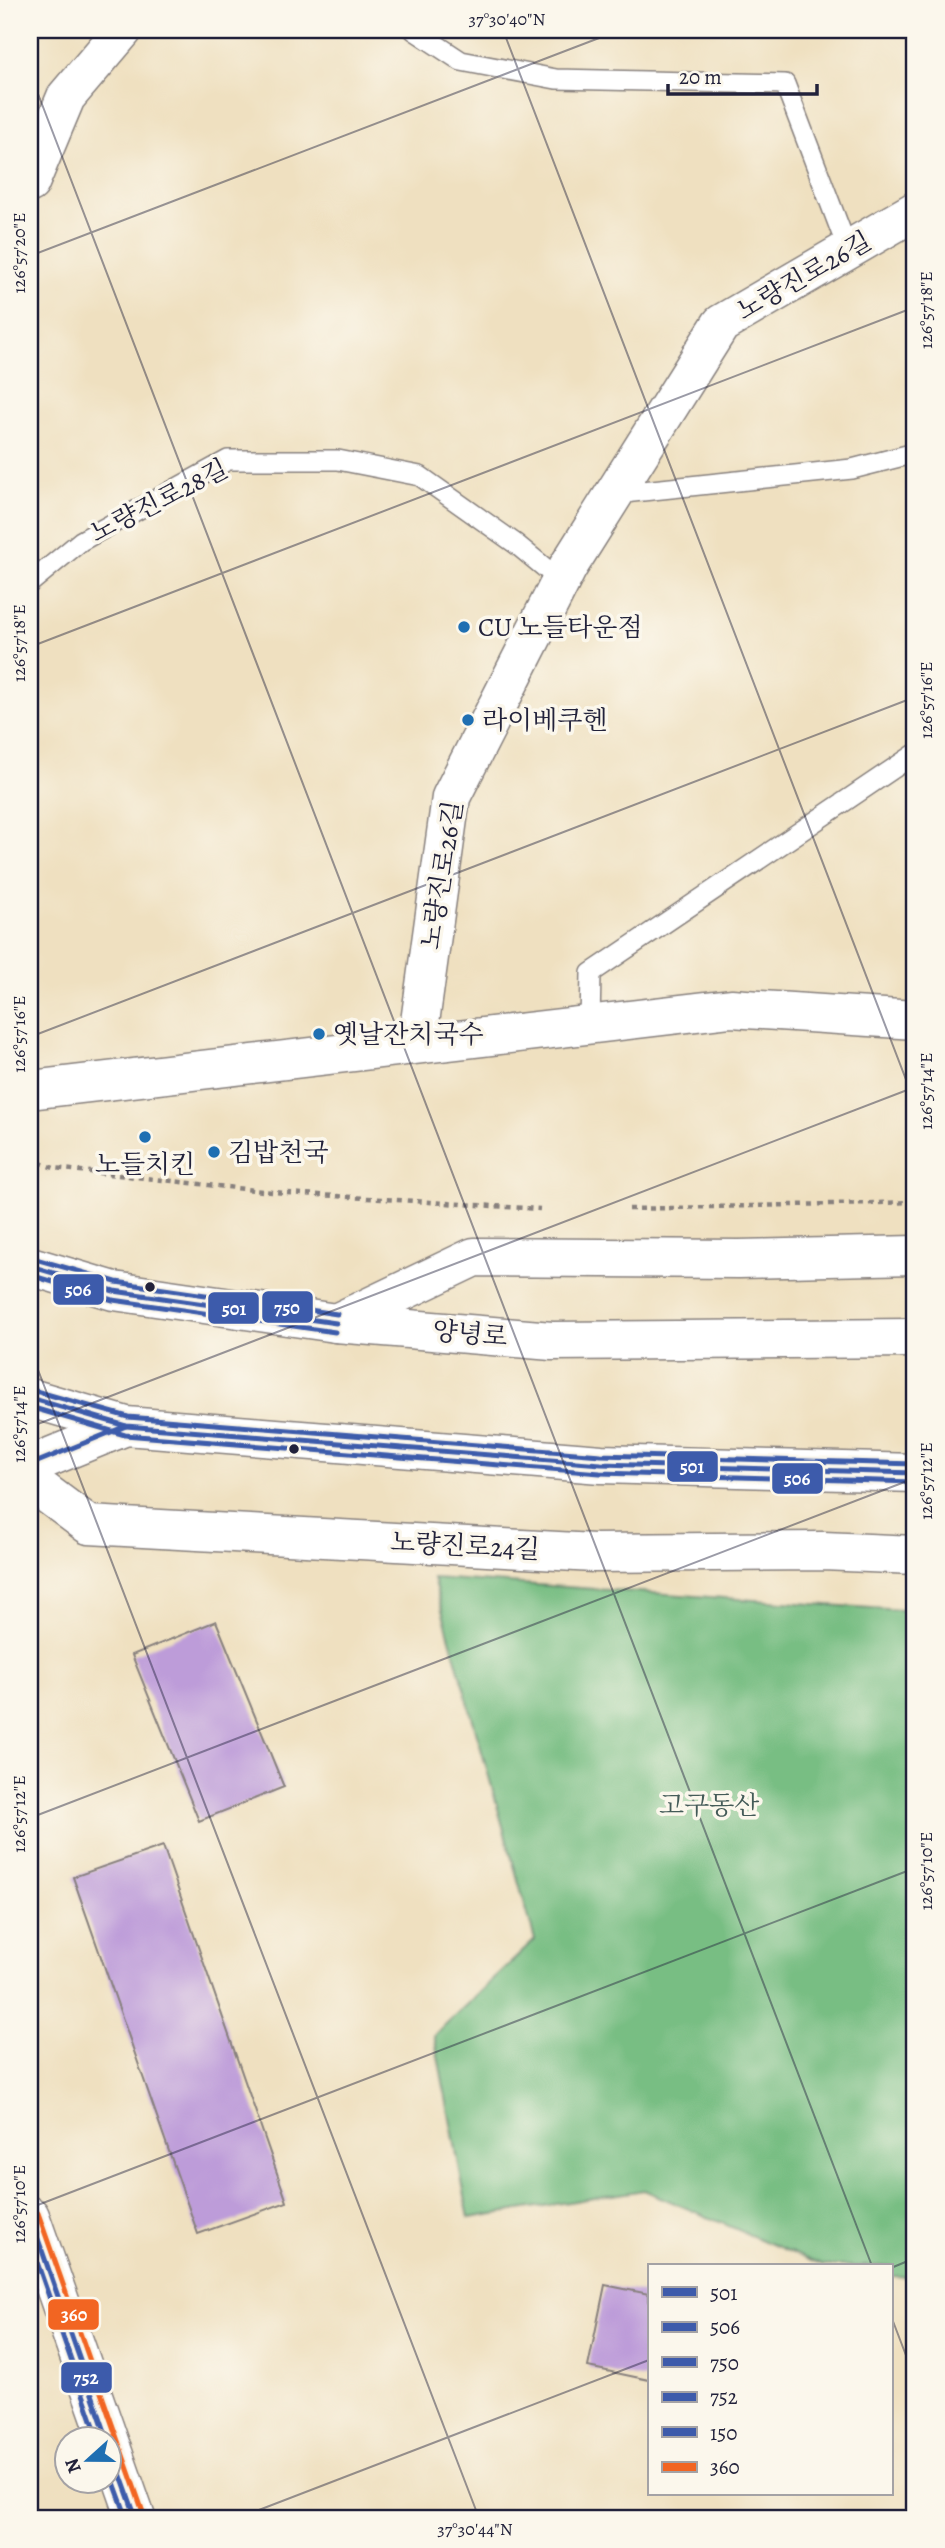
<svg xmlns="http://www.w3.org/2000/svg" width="945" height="2548" viewBox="0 0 945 2548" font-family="Alegreya,'Noto Serif KR',serif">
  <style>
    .forest { fill: #78be83; stroke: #4d705f; stroke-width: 2 }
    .building { fill: #bd9cd9 }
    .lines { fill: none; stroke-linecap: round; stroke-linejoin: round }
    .lane-casing { stroke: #88817e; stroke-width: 22 }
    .street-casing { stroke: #88817e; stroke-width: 41 }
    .primary-casing { stroke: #88817e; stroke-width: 41 }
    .path { stroke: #88817e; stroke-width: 4.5; stroke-dasharray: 5 5; stroke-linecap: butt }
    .lane { stroke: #fff; stroke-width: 19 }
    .street { stroke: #fff; stroke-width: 38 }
    .primary { stroke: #fff; stroke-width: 38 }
    .bus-1-casing { stroke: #fbf7ec; stroke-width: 10 }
    .bus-2-casing { stroke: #fbf7ec; stroke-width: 10 }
    .bus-3-casing { stroke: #fbf7ec; stroke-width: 10 }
    .bus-4-casing { stroke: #fbf7ec; stroke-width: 10 }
    .bus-5-casing { stroke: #fbf7ec; stroke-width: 10 }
    .bus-6-casing { stroke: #fbf7ec; stroke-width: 10 }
    .bus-1 { stroke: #3d5bab; stroke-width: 5 }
    .bus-2 { stroke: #3d5bab; stroke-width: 5 }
    .bus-3 { stroke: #3d5bab; stroke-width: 5 }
    .bus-4 { stroke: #3d5bab; stroke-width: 5 }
    .bus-5 { stroke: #3d5bab; stroke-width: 5 }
    .bus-6 { stroke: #f26522; stroke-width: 5 }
    .ticks { fill: none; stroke: #22223b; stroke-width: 2; stroke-opacity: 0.45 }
    .poi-dot { fill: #1f6fb2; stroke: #fbf7ec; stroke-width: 2.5 }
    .bus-dot { fill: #22223b; stroke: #fbf7ec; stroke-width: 2.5 }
    .labels { text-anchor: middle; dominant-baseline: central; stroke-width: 7; stroke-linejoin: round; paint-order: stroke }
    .street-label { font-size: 26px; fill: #22223b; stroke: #fbf7ec }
    .poi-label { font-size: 26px; fill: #22223b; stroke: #fbf7ec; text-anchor: start }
    .park-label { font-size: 26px; fill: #445b58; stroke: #fbf7ec }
    .line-badge { stroke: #fbf7ec; stroke-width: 2.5 }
    .badge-label { font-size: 19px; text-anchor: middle; font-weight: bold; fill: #fff }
    .neatline { fill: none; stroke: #22223b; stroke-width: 2.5 }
    .ticks-label { font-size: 18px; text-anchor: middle; fill: #22223b }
  </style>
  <rect width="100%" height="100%" fill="#fbf7ec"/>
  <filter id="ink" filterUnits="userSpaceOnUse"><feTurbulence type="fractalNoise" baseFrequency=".0143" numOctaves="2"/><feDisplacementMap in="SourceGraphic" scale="14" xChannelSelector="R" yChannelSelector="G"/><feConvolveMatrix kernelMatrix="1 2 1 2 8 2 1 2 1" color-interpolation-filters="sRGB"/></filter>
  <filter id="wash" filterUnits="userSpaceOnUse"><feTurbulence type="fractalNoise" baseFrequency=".00686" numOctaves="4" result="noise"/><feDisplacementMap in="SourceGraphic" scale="28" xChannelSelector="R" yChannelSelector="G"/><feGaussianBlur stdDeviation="1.57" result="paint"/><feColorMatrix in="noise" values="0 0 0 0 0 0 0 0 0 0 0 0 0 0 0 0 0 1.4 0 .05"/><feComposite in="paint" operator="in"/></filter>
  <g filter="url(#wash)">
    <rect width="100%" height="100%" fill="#efe0c0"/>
    <!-- forest -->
    <path class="forest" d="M433 1578 915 1611V2277L891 2276V2266H823L644 2190 469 2218 434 2035 535 1940Z"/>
    <g id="blocks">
      <!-- building -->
      <path class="building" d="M216 1621 284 1787 199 1821 132 1655Z
        M163 1846 287 2202 198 2234 73 1877Z
        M605 2285 649 2294V2380L588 2367Z"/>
    </g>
  </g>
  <g filter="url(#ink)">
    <use href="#blocks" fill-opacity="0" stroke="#88817e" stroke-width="2"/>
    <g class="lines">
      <!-- lane casing -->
      <g class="lane-casing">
        <path id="lane" d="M414 30 461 61 556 79 785 84 848 250
          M614 494 852 469 915 453
          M30 583 81 541 228 460H338L420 476 516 544 561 581
          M590 1024 591 973 915 754"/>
      </g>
      <!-- street casing -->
      <g class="street-casing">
        <path id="street" d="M30 183 66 97 123 30
          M417 1044 451 797 568 567 721 324 915 211
          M30 1090 731 1008 915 1020
          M336 1323 474 1257 739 1259 915 1255
          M30 1481 89 1525 594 1553 823 1551 915 1555"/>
      </g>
      <!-- primary casing -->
      <g class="primary-casing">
        <path id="primary" d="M30 1266 114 1291 336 1323 552 1341 915 1338
          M30 1398 126 1426 601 1464 915 1473
          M30 1465 126 1426
          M30 2216 136 2518"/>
      </g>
      <!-- path -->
      <path class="path" d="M30 1159 54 1168 272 1192 540 1209
        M629 1209 915 1202"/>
      <!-- lane -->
      <use href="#lane" class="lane"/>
      <!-- street -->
      <use href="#street" class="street"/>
      <!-- primary -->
      <use href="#primary" class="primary"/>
      <!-- bus-1 casing -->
      <g class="bus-1-casing">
        <path id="bus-1" d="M30 1266 114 1291 336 1323
          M30 1398 126 1426 601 1464 915 1473"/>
      </g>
      <!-- bus-2 casing -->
      <g class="bus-2-casing">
        <path id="bus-2" d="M30 1275 113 1300 335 1332
          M30 1407 125 1435 600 1473 915 1482"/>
      </g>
      <!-- bus-3 casing -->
      <g class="bus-3-casing">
        <path id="bus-3" d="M32 1258 116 1282 337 1314
          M32 1390 128 1417 601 1455 915 1464"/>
      </g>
      <!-- bus-4 casing -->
      <g class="bus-4-casing">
        <path id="bus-4" d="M30 1465 126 1426
          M30 2216 108 2440
          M108 2440 136 2518"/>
      </g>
      <!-- bus-5 casing -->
      <g class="bus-5-casing">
        <path id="bus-5" d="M30 2242 99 2440
          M108 2466 127 2518"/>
      </g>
      <!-- bus-6 casing -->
      <g class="bus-6-casing">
        <path id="bus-6" d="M38 2213 144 2515"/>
      </g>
      <!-- bus-1 -->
      <use href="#bus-1" class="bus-1"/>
      <!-- bus-2 -->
      <use href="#bus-2" class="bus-2"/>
      <!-- bus-3 -->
      <use href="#bus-3" class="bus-3"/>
      <!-- bus-4 -->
      <use href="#bus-4" class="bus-4"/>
      <!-- bus-5 -->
      <use href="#bus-5" class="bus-5"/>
      <!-- bus-6 -->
      <use href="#bus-6" class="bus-6"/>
    </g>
  </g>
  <!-- ticks -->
  <path class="ticks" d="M503 30 915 1103M30 73 872 2266M30 256 620 30M30 647 915 307M30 1037 915 697M30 1349 479 2518M30 1427 915 1087M30 1818 915 1478M30 2208 915 1868M891 2268 915 2258M891 2316 915 2379M238 2518 649 2360"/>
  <!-- markers -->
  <g class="poi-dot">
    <circle cx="464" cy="627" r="7"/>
    <circle cx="468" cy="720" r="7"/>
    <circle cx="319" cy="1034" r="7"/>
    <circle cx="145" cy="1137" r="7"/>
    <circle cx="214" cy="1152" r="7"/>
  </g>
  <g class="bus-dot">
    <circle cx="150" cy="1287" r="6"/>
    <circle cx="294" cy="1449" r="6"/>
  </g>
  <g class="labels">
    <!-- street labels -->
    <g class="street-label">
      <text transform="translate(804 276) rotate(-30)">노량진로26길</text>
      <text transform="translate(159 501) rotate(-27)">노량진로28길</text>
      <text transform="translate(442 875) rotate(-81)">노량진로26길</text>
      <text transform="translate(470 1334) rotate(5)">양녕로</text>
      <text transform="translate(465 1546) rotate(3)">노량진로24길</text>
    </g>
    <!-- poi labels -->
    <g class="poi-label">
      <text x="478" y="627">CU 노들타운점</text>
      <text x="482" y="720">라이베쿠헨</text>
      <text x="333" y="1034">옛날잔치국수</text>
      <text x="228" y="1152">김밥천국</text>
      <text x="145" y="1164" text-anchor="middle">노들치킨</text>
    </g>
    <!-- park labels -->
    <g class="park-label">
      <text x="709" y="1805">고구동산</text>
    </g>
  </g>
  <g class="line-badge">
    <rect x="52" y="1273" width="53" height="33" rx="7" fill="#3d5bab"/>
    <rect x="261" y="1290" width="53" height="34" rx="7" fill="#3d5bab"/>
    <rect x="207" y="1291" width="53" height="34" rx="7" fill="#3d5bab"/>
    <rect x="666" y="1450" width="53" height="33" rx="7" fill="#3d5bab"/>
    <rect x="771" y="1462" width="53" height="33" rx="7" fill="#3d5bab"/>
    <rect x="47" y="2298" width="53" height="33" rx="7" fill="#f26522"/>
    <rect x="60" y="2361" width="53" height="33" rx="7" fill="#3d5bab"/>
  </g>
  <g class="badge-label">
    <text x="78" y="1296">506</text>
    <text x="287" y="1314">750</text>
    <text x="234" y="1315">501</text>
    <text x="692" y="1473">501</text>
    <text x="797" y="1485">506</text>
    <text x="74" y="2321">360</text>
    <text x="86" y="2384">752</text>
  </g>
  <!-- margin -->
  <rect width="945" height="2548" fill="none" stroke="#fbf7ec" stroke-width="77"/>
  <!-- legend -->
  <rect x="648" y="2264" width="245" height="231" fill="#fbf7ec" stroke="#a4a2a5" stroke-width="2"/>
  <rect x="662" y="2287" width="35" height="10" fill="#3d5bab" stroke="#a4a2a5" stroke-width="2"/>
  <text x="710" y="2300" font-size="21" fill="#22223b">501</text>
  <rect x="662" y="2322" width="35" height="10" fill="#3d5bab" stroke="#a4a2a5" stroke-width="2"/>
  <text x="710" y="2334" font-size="21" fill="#22223b">506</text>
  <rect x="662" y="2357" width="35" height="10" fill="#3d5bab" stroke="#a4a2a5" stroke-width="2"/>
  <text x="710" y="2370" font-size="21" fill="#22223b">750</text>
  <rect x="662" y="2392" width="35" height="10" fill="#3d5bab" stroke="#a4a2a5" stroke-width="2"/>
  <text x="710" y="2404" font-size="21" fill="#22223b">752</text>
  <rect x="662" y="2427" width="35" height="10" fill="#3d5bab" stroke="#a4a2a5" stroke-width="2"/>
  <text x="710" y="2440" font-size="21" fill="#22223b">150</text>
  <rect x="662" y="2462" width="35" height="10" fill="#f26522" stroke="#a4a2a5" stroke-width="2"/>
  <text x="710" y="2474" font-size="21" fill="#22223b">360</text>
  <!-- north arrow -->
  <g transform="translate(88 2460) rotate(249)"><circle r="33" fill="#fbf7ec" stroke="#a4a2a5" stroke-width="2"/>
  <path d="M0-5L12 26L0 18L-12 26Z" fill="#1f6fb2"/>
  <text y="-10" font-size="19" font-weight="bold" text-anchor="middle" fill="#22223b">N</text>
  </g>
  <!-- scale -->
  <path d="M668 84v10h149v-10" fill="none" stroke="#22223b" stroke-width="3.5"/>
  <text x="679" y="84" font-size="21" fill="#22223b" stroke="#fbf7ec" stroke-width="5" paint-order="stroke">20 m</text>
  <rect x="38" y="38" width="868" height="2472" class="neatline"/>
  <g class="ticks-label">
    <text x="507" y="25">37°30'40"N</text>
    <text transform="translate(19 253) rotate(-90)" y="6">126°57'20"E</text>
    <text transform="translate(926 310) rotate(-90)" y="6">126°57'18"E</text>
    <text transform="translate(19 643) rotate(-90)" y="6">126°57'18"E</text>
    <text transform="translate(926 700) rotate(-90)" y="6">126°57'16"E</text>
    <text transform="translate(19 1034) rotate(-90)" y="6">126°57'16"E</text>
    <text transform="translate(926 1091) rotate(-90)" y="6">126°57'14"E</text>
    <text transform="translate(19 1424) rotate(-90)" y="6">126°57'14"E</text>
    <text transform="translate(926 1481) rotate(-90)" y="6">126°57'12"E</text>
    <text transform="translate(19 1814) rotate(-90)" y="6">126°57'12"E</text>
    <text transform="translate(926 1871) rotate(-90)" y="6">126°57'10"E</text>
    <text transform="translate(19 2204) rotate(-90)" y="6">126°57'10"E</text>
    <text x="475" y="2535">37°30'44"N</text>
  </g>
</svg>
